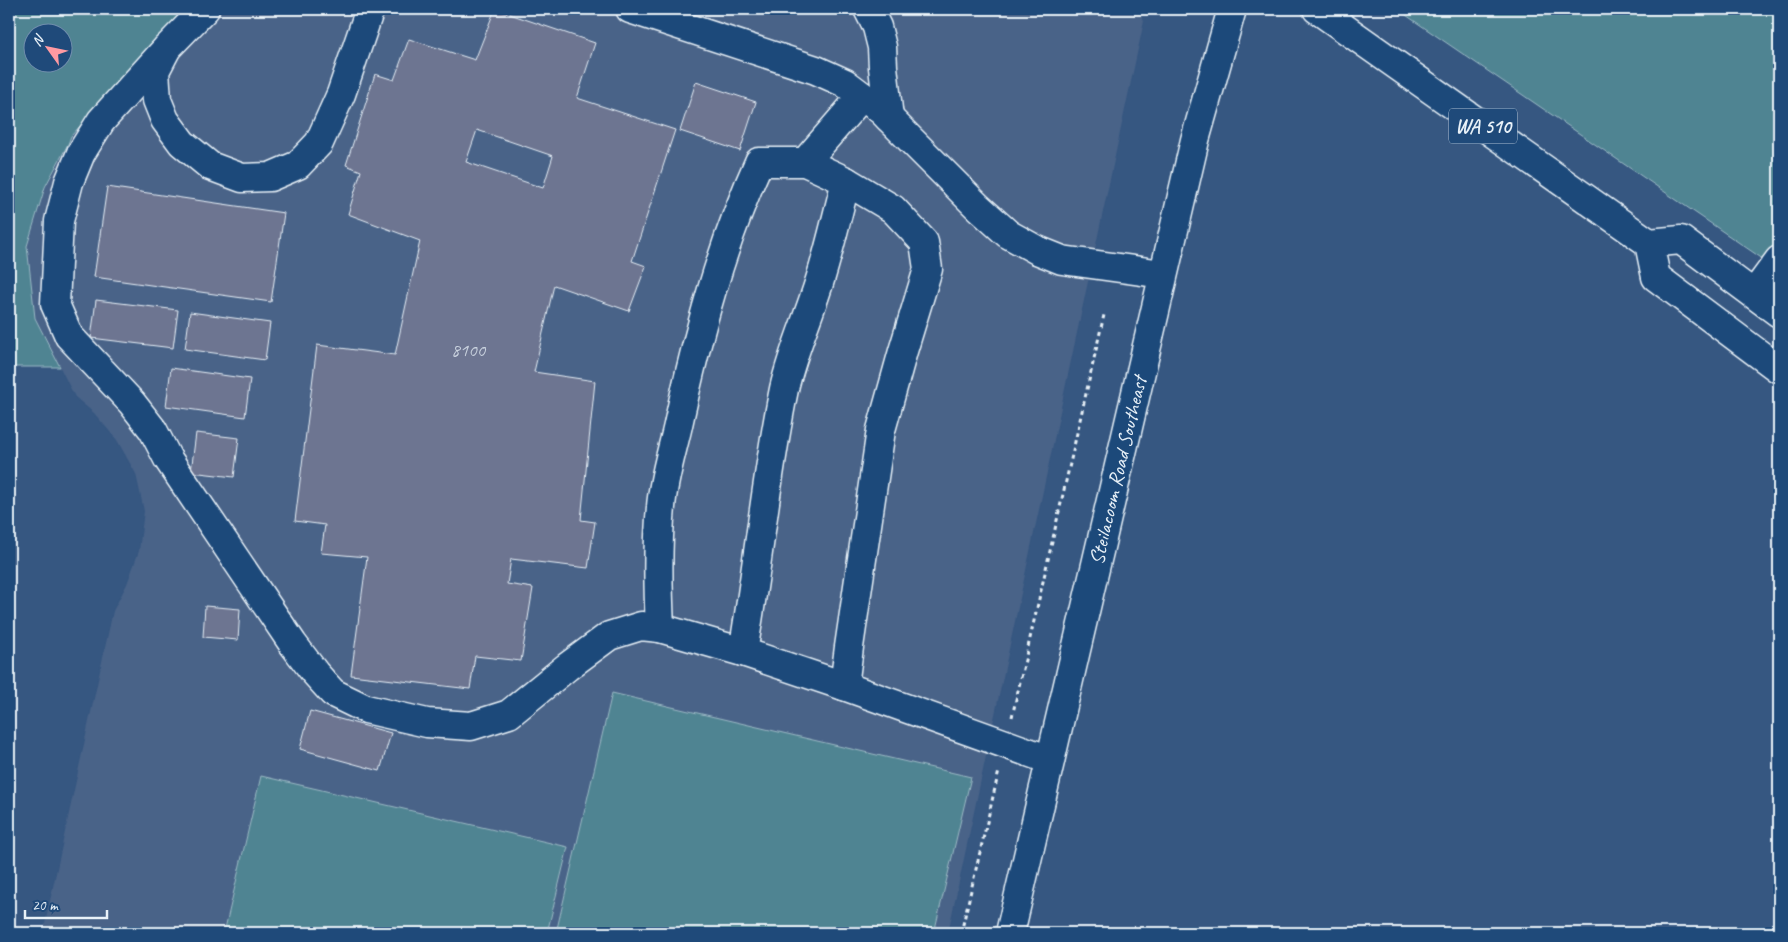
<svg xmlns="http://www.w3.org/2000/svg" width="1788" height="942" viewBox="0 0 1788 942" font-family="Caveat,sans-serif">
  <style>
    .built { fill: #496388 }
    .green { fill: #4f8492; stroke: #9cbac5; fill-rule: evenodd }
    .building { fill: #6d7491; stroke: #e8f1f8; fill-rule: evenodd }
    .lines { fill: none; stroke-linecap: round; stroke-linejoin: round }
    .minor-casing { stroke: #e8f1f8; stroke-width: 31 }
    .major-casing { stroke: #e8f1f8; stroke-width: 31 }
    .path { stroke: #e8f1f8; stroke-width: 3; stroke-dasharray: 4 4; stroke-linecap: butt }
    .minor { stroke: #1f4a7a; stroke-width: 28 }
    .major { stroke: #1f4a7a; stroke-width: 28 }
    .labels { text-anchor: middle; dominant-baseline: central; stroke-width: 4.5; stroke-linejoin: round; paint-order: stroke }
    .number-label { font-size: 19px; fill: #c9d2de }
    .shield { fill: #1f4a7a; stroke: #acbfd2; stroke-width: 1 }
    .shield-label { font-size: 20px; font-weight: bold; fill: #e8f1f8 }
    .street-label { font-size: 21px; fill: #e8f1f8; stroke: #1f4a7a }
  </style>
  <rect width="100%" height="100%" fill="#365781"/>
  <filter id="ink" filterUnits="userSpaceOnUse"><feTurbulence type="fractalNoise" baseFrequency=".02" numOctaves="2"/><feDisplacementMap in="SourceGraphic" scale="10" xChannelSelector="R" yChannelSelector="G"/><feConvolveMatrix kernelMatrix="1 2 1 2 8 2 1 2 1" color-interpolation-filters="sRGB"/></filter>
  <g filter="url(#ink)">
    <!-- built -->
    <path class="built" d="M183 9H1137L1144 21 948 933H43L113 611 127 584 139 551 144 511 136 474 117 440 94 413 75 397 35 318 27 246 45 187 68 144 71 136Z"/>
    <!-- green -->
    <path class="green" d="M9 9H185L71 136 68 144 45 187 27 246 35 318 60 367H9ZM32 32H62V62H32Z
      M1397 9H1779V270Z
      M612 693 971 777 934 933H556Z
      M261 776 568 847 547 933H224Z"/>
    <!-- building -->
    <path class="building" d="M495 9 595 43 577 98 675 130 632 261 646 266 629 311 554 285 534 372 595 381 581 520 595 522 588 568 511 559 507 584 533 588 521 661 475 656 470 689 351 675 367 557 321 553 325 525 295 521 317 345 395 355 420 241 348 214 361 171 346 165 375 74 394 80 409 39 475 60ZM477 130 553 156 543 188 466 162Z
      M696 82 756 102 740 151 680 131Z
      M107 187 284 213 271 302 94 277Z
      M96 300 178 310 173 348 91 338Z
      M190 312 270 323 265 360 185 349Z
      M171 368 250 379 245 417 166 406Z
      M196 433 239 438 234 477 191 472Z
      M205 606 240 609 238 640 203 637Z
      M310 711 391 733 380 771 300 749Z"/>
    <g class="lines">
      <!-- minor casing -->
      <g class="minor-casing">
        <g id="minor">
          <path d="M205 9 167 48 155 71 157 100 165 120 182 143 210 166 242 178 270 177 298 165 319 143 341 94 370 9"/>
          <path d="M630 9 816 70 845 83 882 111 977 206 1008 234 1037 250 1062 260 1163 274"/>
          <path d="M868 9 877 27 882 47 883 67 889 118"/>
          <path d="M167 48 101 121 81 153 69 182 59 221 55 304 69 336 132 403 153 430 168 459 293 644 315 673 333 693 366 709 427 723 471 726 509 714 567 667 609 636 641 626 660 628 743 652 844 686 1050 760"/>
          <path d="M805 162 862 96"/>
          <path d="M1754 294 1779 260"/>
          <path d="M660 628C658 587 657 547 661 507 663 480 672 452 678 425 697 336 721 246 759 162H805L846 181C838 212 831 243 822 273 811 312 793 349 784 389 766 476 758 565 743 652"/>
          <path d="M844 686 849 647 881 430 903 351 928 269 924 242 893 209 846 181"/>
          <path id="s1" d="M1010 933 1195 140 1232 9"/>
        </g>
      </g>
      <!-- major casing -->
      <g class="major-casing">
        <path id="major" d="M1317 9 1649 243 1681 240 1779 313
          M1649 243 1656 277 1779 369"/>
      </g>
      <!-- path -->
      <path class="path" d="M1012 717 1104 315
        M961 933 999 771"/>
      <!-- minor -->
      <use href="#minor" class="minor"/>
      <!-- major -->
      <use href="#major" class="major"/>
    </g>
  </g>
  <g class="labels">
    <!-- number labels -->
    <g class="number-label">
      <text x="468" y="350">8100</text>
    </g>
    <!-- shield labels -->
    <rect class="shield" x="1449" y="108.5" width="68" height="35" rx="4"/>
    <g class="shield-label">
      <text x="1483" y="126">WA 510</text>
    </g>
    <!-- street labels -->
    <g class="street-label">
      <text stroke="none"><textPath href="#s1" startOffset="475">Steilacoom Road Southeast</textPath></text>
    </g>
  </g>
  <!-- margin -->
  <rect width="1788" height="942" fill="none" stroke="#1f4a7a" stroke-width="30"/>
  <rect x="15" y="15" width="1758" height="912" fill="none" stroke="#e8f1f8" stroke-width="2" filter="url(#ink)"/>
  <!-- north arrow -->
  <g transform="translate(48 48) rotate(303)"><circle r="24" fill="#1f4a7a" stroke="#6f8dac"/>
  <path d="M0-4L9 19L0 12L-9 19Z" fill="#ff9aa2"/>
  <text y="-8" font-size="14" font-weight="bold" text-anchor="middle" fill="#e8f1f8">N</text>
  </g>
  <!-- scale -->
  <path d="M25 910v8h82v-8" fill="none" stroke="#e8f1f8" stroke-width="2.5"/>
  <text x="32" y="910" font-size="15" fill="#e8f1f8" stroke="#1f4a7a" stroke-width="4" paint-order="stroke">20 m</text>
</svg>
